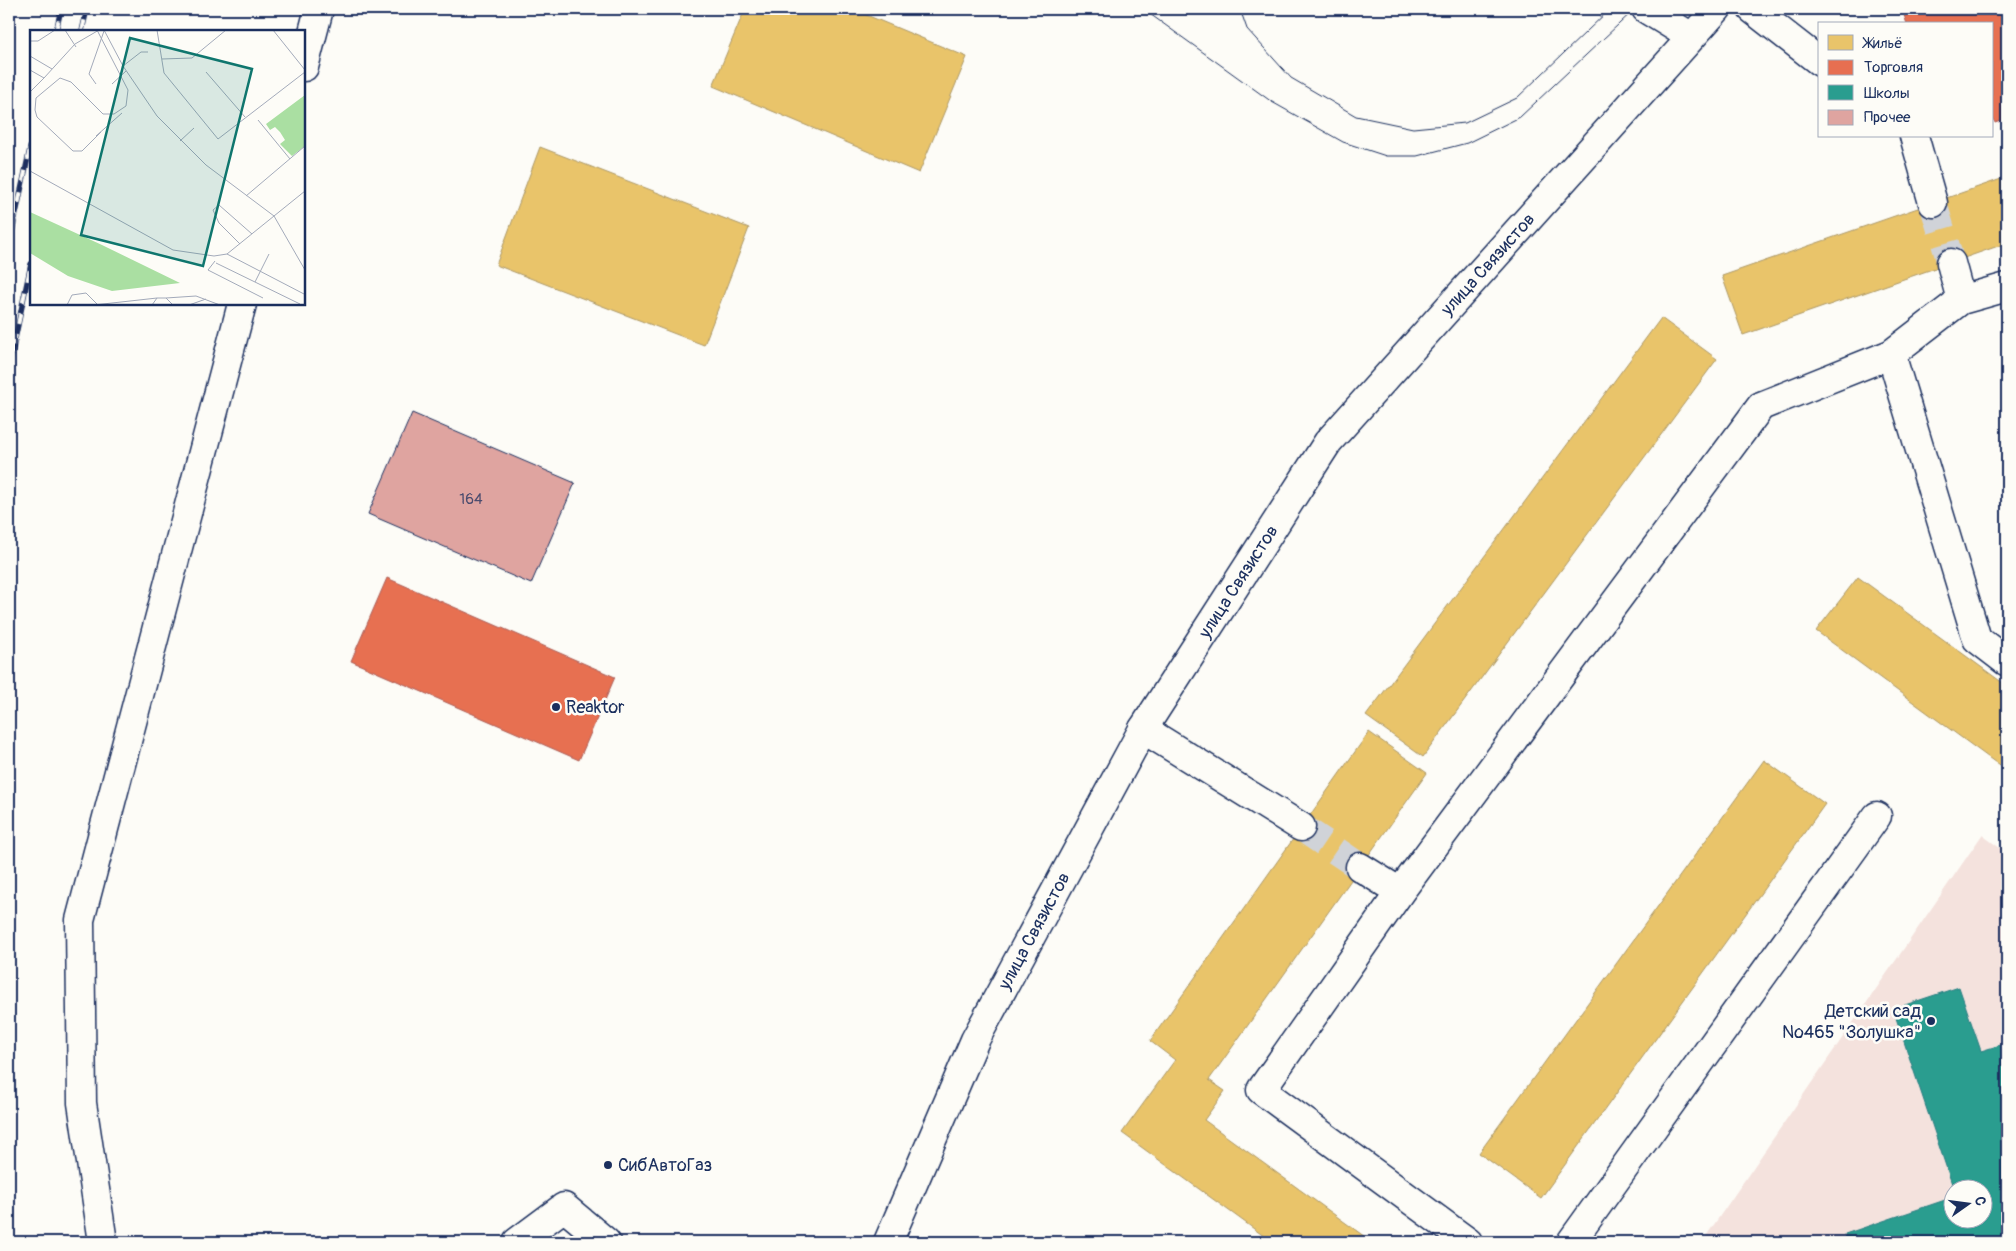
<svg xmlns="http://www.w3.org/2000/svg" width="2016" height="1251" viewBox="0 0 2016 1251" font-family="Pangolin,sans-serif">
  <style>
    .built { fill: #f4e2dd; fill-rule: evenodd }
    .homes { fill: #e9c46a; stroke: #ab9766 }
    .shops { fill: #e76f51; stroke: #aa5c55 }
    .schools { fill: #2a9d8f; stroke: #267c80 }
    .building { fill: #dfa4a0; stroke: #1b2f5e }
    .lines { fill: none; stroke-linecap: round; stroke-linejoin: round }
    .minor-tunnel { stroke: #d0d3d8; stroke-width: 28; stroke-dasharray: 28 14; stroke-linecap: butt }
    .minor-casing { stroke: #1b2f5e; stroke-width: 31 }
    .major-casing { stroke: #1b2f5e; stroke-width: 31 }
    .minor { stroke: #fdfcf7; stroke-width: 28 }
    .major { stroke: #fdfcf7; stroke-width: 28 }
    .tram { stroke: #1b2f5e; stroke-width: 1 }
    .rail-casing { stroke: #1b2f5e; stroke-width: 5.5 }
    .rail { stroke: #fdfcf7; stroke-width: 4; stroke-dasharray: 11; stroke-linecap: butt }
    .poi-dot { fill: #1b2f5e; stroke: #fdfcf7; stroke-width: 2 }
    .labels { text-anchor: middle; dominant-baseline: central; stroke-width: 5; stroke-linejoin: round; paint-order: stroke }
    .number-label { font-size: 15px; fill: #4c4c6e }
    .street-label { font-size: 18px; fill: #1b2f5e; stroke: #fdfcf7 }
    .poi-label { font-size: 18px; fill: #1b2f5e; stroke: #fdfcf7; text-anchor: start }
    .inset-road { fill: none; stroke: #a3aaba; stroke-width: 1 }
    .view { fill: #0f766e; fill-opacity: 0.15; stroke: #0f766e; stroke-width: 2.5 }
    .inset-edge { fill: none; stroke: #1b2f5e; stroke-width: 2.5 }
  </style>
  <rect width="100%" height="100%" fill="#fdfcf7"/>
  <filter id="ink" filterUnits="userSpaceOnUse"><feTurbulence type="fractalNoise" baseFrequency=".02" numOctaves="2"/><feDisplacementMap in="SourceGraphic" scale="10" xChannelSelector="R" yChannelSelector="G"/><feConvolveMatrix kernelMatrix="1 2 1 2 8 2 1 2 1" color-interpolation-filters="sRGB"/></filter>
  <g filter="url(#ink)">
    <!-- built -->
    <path class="built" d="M1982 835 2007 853V1242H1702ZM1954 1188H1984V1218H1954Z"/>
    <!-- homes -->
    <path class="homes" d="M745 9H852L967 57 919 173 713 86Z
      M540 147 749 228 704 345 496 265Z
      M2007 177V243L1743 335 1722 276Z
      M1661 318 1717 359 1423 757 1366 716Z
      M1858 577 2007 686V771L1816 631Z
      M1369 732 1427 773 1209 1080 1225 1091 1204 1120 1372 1242H1272L1122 1133 1175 1060 1150 1041Z
      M1764 760 1825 804 1541 1198 1479 1153Z"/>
    <!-- shops -->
    <path class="shops" d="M1902 9H2007V119L1995 123 1992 115V24H1907Z
      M387 578 615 677 579 760 351 661Z"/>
    <!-- schools -->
    <path class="schools" d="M1959 987 1981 1051 2007 1043V1242H1847L1845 1234 1954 1197V1218H1984V1188L1954 1190 1893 1009Z"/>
    <!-- building -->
    <path class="building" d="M412 413 575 483 531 584 368 514Z"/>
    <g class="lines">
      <!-- minor-tunnel -->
      <path class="minor-tunnel" d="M1933 203 1951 263
        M1301 827 1360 867"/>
      <!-- minor casing -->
      <g class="minor-casing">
        <path id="minor" d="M1646 9 1690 36
          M1752 9 1820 62
          M304 67 319 9
          M1914 136 1933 203
          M1951 263 1961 300
          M1891 354 1977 639 2007 662
          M1143 729 1301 827
          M1360 867 1400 892
          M103 1242 82 1103 80 920 242 304
          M517 1242 564 1207 606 1242
          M1468 1242 1261 1090 1400 892 1761 406 1891 354 1961 300 2007 287
          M1571 1242 1877 816"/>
      </g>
      <!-- major casing -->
      <g class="major-casing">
        <g id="major">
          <path id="s1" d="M888 1242 975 1040 1143 729 1328 442 1717 9"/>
        </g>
      </g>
      <!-- minor -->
      <use href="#minor" class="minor"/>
      <!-- major -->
      <use href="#major" class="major"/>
      <!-- tram -->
      <path class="tram" d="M1143 9 1272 102 1343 142 1386 156H1417L1467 143 1520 117 1635 9
        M1240 9 1247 29 1291 78 1356 116 1413 128 1465 123 1517 98 1610 9"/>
      <!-- rail casing -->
      <g class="rail-casing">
        <path id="rail" d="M56 31 61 9
          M82 31 87 9
          M9 246 31 144
          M9 367 31 264"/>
      </g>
      <!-- rail -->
      <use href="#rail" class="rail"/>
    </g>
  </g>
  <!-- markers -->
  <g class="poi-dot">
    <circle cx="556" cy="707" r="5"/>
    <circle cx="1931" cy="1021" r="5"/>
    <circle cx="608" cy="1165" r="5"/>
  </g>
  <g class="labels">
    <!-- number labels -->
    <g class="number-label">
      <text x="471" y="499">164</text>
    </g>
    <!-- street labels -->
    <g class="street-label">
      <text stroke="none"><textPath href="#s1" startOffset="1154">улица Связистов</textPath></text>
      <text stroke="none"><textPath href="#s1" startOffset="749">улица Связистов</textPath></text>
      <text stroke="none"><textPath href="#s1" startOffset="344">улица Связистов</textPath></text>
    </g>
    <!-- poi labels -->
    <g class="poi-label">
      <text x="566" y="707">Reaktor</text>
      <text x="1921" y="1011" text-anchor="end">Детский сад<tspan x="1921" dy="21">№465 "Золушка"</tspan></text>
      <text x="618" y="1165">СибАвтоГаз</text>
    </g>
  </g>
  <!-- overview -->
  <g transform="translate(30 30)">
    <rect width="275" height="275" fill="#fdfcf7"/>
    <path d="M275 65V116L262 126 250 114 255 110 250 102 245 97 240 100 236 94ZM0 182 72 215 150 253 82 261 38 246 0 223Z" fill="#aadfa2"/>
    <path class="inset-road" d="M35 0 46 17M67 0 98 60 96 76 84 84H73L41 52 30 48 6 68 5 80 7 87 43 121H52L71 102M74 0 93 36 127 86 176 135 244 186 275 240M127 0 134 43 188 109 275 42M243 0 275 40M0 11H8L25 0M0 26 22 39M132 29 162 28 196 0M93 36 111 22H118M0 40 14 48 45 14 69 0M176 42 215 87M66 54 59 44 74 1M82 54 96 41M0 62 14 48M228 90 260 129M66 106 92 83M150 111 164 98M0 141 143 220 184 226 197 224 274 264M216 166 275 116M244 186 275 161M210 214 189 193 183 180 189 175 222 204M197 224 244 186M185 231 178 240 233 268M186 233 270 274M225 252 239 224M136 268 166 266 190 275M37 275 42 265 56 263 67 274M64 275 127 268M122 275 127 268H136L143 275M159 275 176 269"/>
    <path class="view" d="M100 8 222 39 173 236 51 205Z"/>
    <rect width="275" height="275" class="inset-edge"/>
  </g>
  <!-- margin -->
  <rect width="2016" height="1251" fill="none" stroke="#fdfcf7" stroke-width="30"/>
  <rect x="15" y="15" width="1986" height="1221" fill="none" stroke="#1b2f5e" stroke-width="2" filter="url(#ink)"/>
  <!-- legend -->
  <rect x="1818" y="22" width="175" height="115" fill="#fdfcf7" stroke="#a3aaba"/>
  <rect x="1828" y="35" width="25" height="15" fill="#e9c46a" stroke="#a3aaba"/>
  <text x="1864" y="48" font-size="15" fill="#1b2f5e">Жильё</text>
  <rect x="1828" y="60" width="25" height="15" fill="#e76f51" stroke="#a3aaba"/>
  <text x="1864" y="72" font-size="15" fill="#1b2f5e">Торговля</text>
  <rect x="1828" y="85" width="25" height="15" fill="#2a9d8f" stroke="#a3aaba"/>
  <text x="1864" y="98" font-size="15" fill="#1b2f5e">Школы</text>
  <rect x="1828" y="110" width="25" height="15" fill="#dfa4a0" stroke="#a3aaba"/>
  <text x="1864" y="122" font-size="15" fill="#1b2f5e">Прочее</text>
  <!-- north arrow -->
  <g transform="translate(1968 1204) rotate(76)"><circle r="24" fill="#fdfcf7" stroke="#a3aaba"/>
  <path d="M0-4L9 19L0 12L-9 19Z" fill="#1b2f5e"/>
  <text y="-8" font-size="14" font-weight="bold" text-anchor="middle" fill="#1b2f5e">С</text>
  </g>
</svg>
